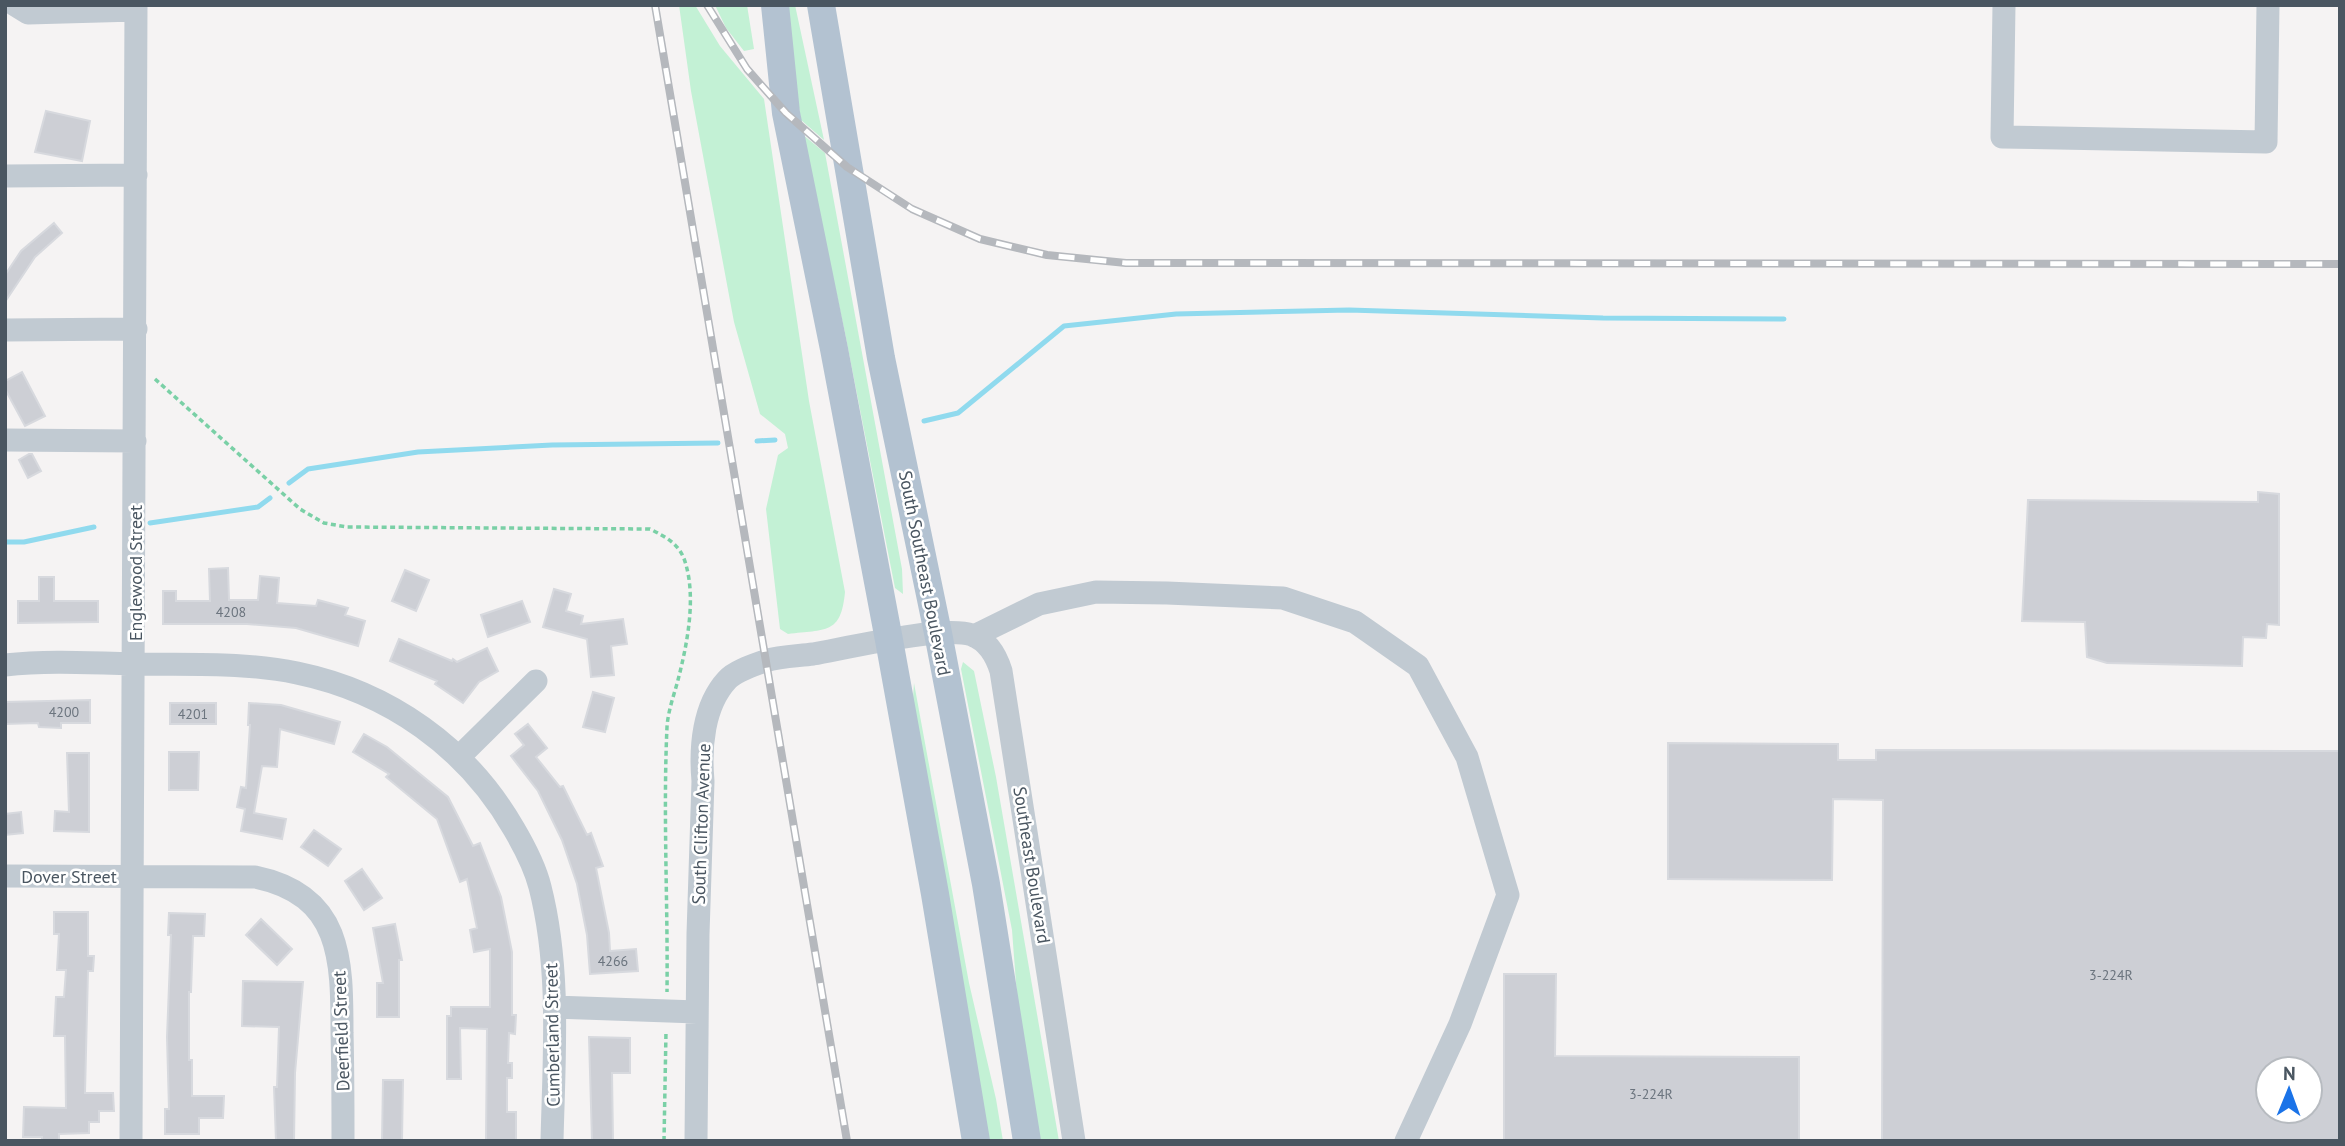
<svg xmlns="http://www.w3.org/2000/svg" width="2345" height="1146" viewBox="0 0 2345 1146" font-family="'PT Sans',sans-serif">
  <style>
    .green { fill: #c3f1d5 }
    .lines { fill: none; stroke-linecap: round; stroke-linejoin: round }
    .stream { stroke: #90daee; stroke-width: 5 }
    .building { fill: #cdcfd5; stroke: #d7d9de; stroke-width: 2; fill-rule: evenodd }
    .path { stroke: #7ad0a6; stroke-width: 3.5; stroke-dasharray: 5 3.5; stroke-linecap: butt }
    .minor { stroke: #c1cad2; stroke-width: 23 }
    .major { stroke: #b3c2d1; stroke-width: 28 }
    .rail-casing { stroke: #b5b8bd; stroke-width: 8 }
    .rail { stroke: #fff; stroke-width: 5; stroke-dasharray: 16; stroke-linecap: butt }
    .labels { text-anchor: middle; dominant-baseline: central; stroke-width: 5; stroke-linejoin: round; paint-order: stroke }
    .number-label { font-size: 14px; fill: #6b747e }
    .street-label { font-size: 18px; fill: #4a5661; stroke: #fff }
  </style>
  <rect width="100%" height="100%" fill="#f5f3f3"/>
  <!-- green -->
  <path class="green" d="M679 5H695L720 46 764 99 809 401 845 592C841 635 826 629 788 634L780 629 766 509 778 455 788 448 785 434 760 414 734 322 691 91Z
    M715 5H747L754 49 744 51 726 28Z
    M783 5H795L824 140 801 120Z
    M802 134 825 153 902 569 903 594 895 588 845 333Z
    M963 662 974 671 996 777 1059 1141H1039L1017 996 1012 930 961 669Z
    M914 683 969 983 996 1099 1003 1141H986L912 712Z"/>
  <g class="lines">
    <!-- stream -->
    <path class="stream" d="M924 421 958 413 1064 326 1176 314 1349 310 1603 318 1784 319
      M757 441 775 440
      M289 483 308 469 418 452 552 445 718 443
      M150 523 258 507 270 498
      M5 542H24L94 527"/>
  </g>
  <!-- building -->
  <path class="building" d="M46 111 90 121 82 161 35 152Z
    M54 223 62 233 35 257 5 302V275L21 251Z
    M22 372 45 416 25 426 5 389V381Z
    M29 454H32L41 471 28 478 19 460Z
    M2258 492 2279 494V625L2267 624 2266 638 2243 637 2242 666 2107 663 2087 657 2085 622 2022 621 2028 500 2258 502Z
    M228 568 229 600H258L260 576 279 578 277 603 316 606 318 600 348 608 345 615 365 621 358 646 296 628 247 624H163V591H176V601H210L209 569Z
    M405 570 429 580 416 611 392 601Z
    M39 577H54V601H98V622L18 623V601H39Z
    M554 589 571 594 566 611 583 616 581 624 623 619 627 644 611 646 614 675 591 677 587 639 543 627Z
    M522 601 530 622 488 637 481 615Z
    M399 639 452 661 453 659 457 662 487 648 498 671 479 682 463 703 435 684 437 681 390 661Z
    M593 692 614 698 605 732 583 727Z
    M90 700V723H61V728L39 727 38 723 5 724V702Z
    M170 703H216V724H170Z
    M249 703 281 705 340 722 334 744 280 729 277 767 262 766 254 813 286 819 282 839 241 831 245 809 237 807 241 787 246 788 250 725H248Z
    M528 724 547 748 536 757 560 787 563 786 587 835 591 833 603 866 596 868 609 933 610 951 636 949 638 971 590 974 587 935 577 884 562 840 538 791 511 756 524 745 515 734Z
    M364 734 387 747 448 797 473 846 480 843 501 897 512 952V1015H516L515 1034 509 1033 508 1063H512V1078H507V1112H516V1141H486L487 1029 460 1028 461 1079H447V1016H451V1007H490V949L474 952 470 930 477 928 467 879 460 882 437 819 386 777 389 774 353 752Z
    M1668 743 1838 744V760H1876V750L2340 751V1141H1882L1883 800 1833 799 1832 880 1668 879ZM2268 1069H2310V1111H2268Z
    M169 752H199L198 790H169Z
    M67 753H89V832L54 831 55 811 69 812Z
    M21 812 23 833 5 835V814Z
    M314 830 341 849 328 866 301 847Z
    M362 869 382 898 364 910 345 881Z
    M54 912H88V956H94L93 971H88L85 1093H113L114 1111H99V1122H89V1133L59 1134V1140H42V1137H23L24 1107 66 1108 65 1036H54L56 997H64L66 970H57L59 934H54Z
    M169 913 205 914 204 936H193L191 992H189V1060H192V1096H224L223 1118H199V1134H165V1109H169L167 1037 171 935H168Z
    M261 919 292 949 277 965 246 935Z
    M395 924 402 960H399V1017H377V983H383L373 928Z
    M1504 974H1556L1555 1056 1799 1057V1141H1504Z
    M243 981 303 982 295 1073 294 1141H276L274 1087H277L279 1027 242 1026Z
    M589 1037 630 1038V1073H612L613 1141H592Z
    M383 1080H403L402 1141H382Z"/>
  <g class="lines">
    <!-- path -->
    <path class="path" d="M155 379 300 509 324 523 347 527 650 529C668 538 681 545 686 565 696 600 687 645 678 680 674 695 668 711 667 727 663 815 668 904 667 992
      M664 1141 666 1031"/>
    <!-- minor -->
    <path class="minor" d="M15 5 28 13 136 10
      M2004 5 2002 137 2266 142 2268 5
      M5 176 136 175
      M5 330 136 329
      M5 440 135 441
      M974 636 1039 604 1096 592 1167 593 1283 598 1355 622 1418 666 1467 757 1508 895 1460 1024 1406 1141
      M5 665C49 660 94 663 138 664 190 665 245 662 297 673 389 692 467 747 514 829 524 846 535 867 540 887 561 969 554 1057 552 1141
      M459 757 536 681
      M5 876 255 877C342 895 342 959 342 1033 343 1069 343 1105 343 1141
      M554 1007 697 1012
      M131 1141 136 5
      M696 1141 698 934 703 781C700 748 703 706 727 680 735 671 754 665 765 661 780 656 798 656 813 654 847 648 943 625 972 635 988 641 996 655 1001 671L1074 1141"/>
    <!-- major -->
    <path class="major" d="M775 5 786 113 834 349 889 640 935 894 976 1141
      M821 5 881 358 938 633 986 884 1027 1141"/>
    <!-- rail casing -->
    <g class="rail-casing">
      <path id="rail" d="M655 5 847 1141
        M707 5 747 69 786 113 847 167 912 209 980 239 1047 255 1126 263 2340 264"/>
    </g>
    <!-- rail -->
    <use href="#rail" class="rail"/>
  </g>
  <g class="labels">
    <!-- number labels -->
    <g class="number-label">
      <text x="231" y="612">4208</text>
      <text x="64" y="712">4200</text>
      <text x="193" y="714">4201</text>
      <text x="613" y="961">4266</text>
      <text x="2111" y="975">3-224R</text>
      <text x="1651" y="1094">3-224R</text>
    </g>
    <!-- street labels -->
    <g class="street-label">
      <text transform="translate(135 573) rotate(-90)">Englewood Street</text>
      <text transform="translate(925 573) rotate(79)">South Southeast Boulevard</text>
      <text transform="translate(701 824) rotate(-88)">South Clifton Avenue</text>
      <text transform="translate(1032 865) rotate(81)">Southeast Boulevard</text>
      <text x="69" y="876">Dover Street</text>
      <text transform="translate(341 1031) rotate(-92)">Deerfield Street</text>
      <text transform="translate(552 1035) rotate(-91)">Cumberland Street</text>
    </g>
  </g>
  <!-- border -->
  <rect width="2345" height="1146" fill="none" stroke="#4a5661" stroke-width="14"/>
  <!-- north arrow -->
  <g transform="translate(2289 1090) rotate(1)"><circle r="33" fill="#ffffff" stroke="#b7bbc0" stroke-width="2"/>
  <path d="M0-5L12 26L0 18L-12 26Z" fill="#1a73e8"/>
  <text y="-10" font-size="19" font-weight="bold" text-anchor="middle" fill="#4a5661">N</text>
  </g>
</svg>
